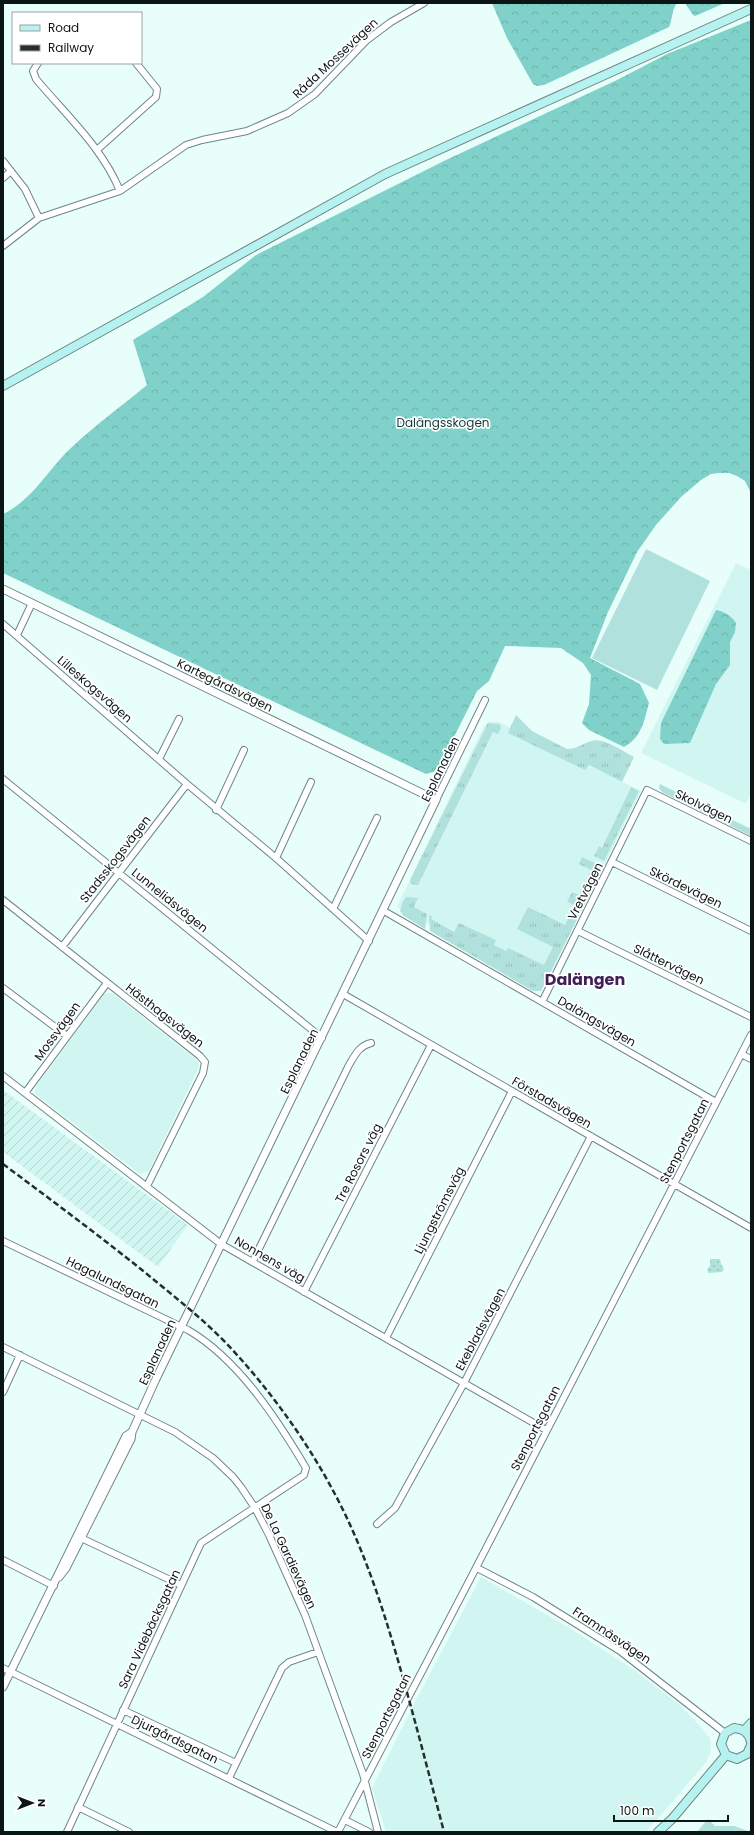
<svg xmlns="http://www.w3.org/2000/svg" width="754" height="1835" viewBox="0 0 754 1835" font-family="Poppins,sans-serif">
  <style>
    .built { fill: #d1f6f2 }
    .industrial { fill: url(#industrial-furrows) }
    .grass { fill: url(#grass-tufts) }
    .forest { fill: url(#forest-crowns) }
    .park { fill: url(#park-dots) }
    .pitch { fill: #b1e1dc }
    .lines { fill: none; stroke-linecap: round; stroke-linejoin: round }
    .minor-casing { stroke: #6f8785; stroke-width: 8 }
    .tertiary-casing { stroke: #6f8785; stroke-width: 9 }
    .secondary-casing { stroke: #6f8785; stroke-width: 10 }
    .minor { stroke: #fff; stroke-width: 6 }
    .tertiary { stroke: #fff; stroke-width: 7 }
    .secondary { stroke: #b6f2ef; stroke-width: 8 }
    .rail { stroke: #242f2e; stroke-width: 2.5; stroke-dasharray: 6 3; stroke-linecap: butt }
    .labels { text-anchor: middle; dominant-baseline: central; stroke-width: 3.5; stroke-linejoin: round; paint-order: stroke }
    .street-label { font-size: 12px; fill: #0c1515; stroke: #fff }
    .park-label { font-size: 12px; fill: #113936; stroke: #fff }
    .district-label { font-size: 16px; font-weight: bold; fill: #411f57; stroke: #fff }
  </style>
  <defs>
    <pattern id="industrial-furrows" width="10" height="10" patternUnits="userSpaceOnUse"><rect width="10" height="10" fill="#d1f6f2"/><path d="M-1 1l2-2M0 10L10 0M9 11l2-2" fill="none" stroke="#b2d2cf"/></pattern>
    <pattern id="grass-tufts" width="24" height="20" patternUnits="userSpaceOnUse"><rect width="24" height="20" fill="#b1e1dc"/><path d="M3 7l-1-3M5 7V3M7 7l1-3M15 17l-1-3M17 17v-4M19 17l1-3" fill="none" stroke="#97c0bc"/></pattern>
    <pattern id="forest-crowns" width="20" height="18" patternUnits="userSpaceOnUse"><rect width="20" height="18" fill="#80d1c9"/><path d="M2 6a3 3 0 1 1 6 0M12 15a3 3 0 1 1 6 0" fill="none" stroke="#6db3ac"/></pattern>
    <pattern id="park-dots" width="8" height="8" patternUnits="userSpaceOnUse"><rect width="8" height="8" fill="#b1e1dc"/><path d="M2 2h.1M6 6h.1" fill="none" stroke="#97c0bc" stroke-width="1.8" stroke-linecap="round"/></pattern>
  </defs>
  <rect width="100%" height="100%" fill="#e8fefb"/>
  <!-- built -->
  <path class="built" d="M736 563 751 570V793L746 804 641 753Z
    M490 721 499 722 641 791 544 987 397 907 484 726Z
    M112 993 198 1061 199 1067 149 1171 140 1174 35 1094V1088L104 994Z
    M481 1577 568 1627 634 1670 680 1705 700 1726 710 1738 711 1751 705 1764 646 1832H386L372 1788 414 1704Z"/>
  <!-- industrial -->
  <path class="industrial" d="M3 1090 188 1225 158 1267 3 1152Z"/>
  <!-- grass -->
  <path class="grass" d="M516 715 532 731 567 749C577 749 582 744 591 741 604 737 622 751 634 757L622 782 589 765 585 770 508 733Z
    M488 723 500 724 501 728 498 734 493 732 418 885 411 884 410 880Z
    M660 784 751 829V836L662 792 659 788Z
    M631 787 639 791 604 861 594 856 599 846 602 848Z
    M582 857 603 867 541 991H533L430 931 429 915 433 917 431 919 454 932 459 923 496 940 494 945 506 951 508 948 544 965 553 947 517 929 528 907 565 925 575 905 567 902 572 892 579 895 591 870 579 864Z
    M406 897 418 898 414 907 427 914 425 929 404 916 400 911 403 901Z"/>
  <!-- forest -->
  <path class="forest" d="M492 3H677C671 11 673 19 669 27L544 85 537 86 533 84 507 38Z
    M685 3H725L695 16 693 15Z
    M751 20V493L745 481 737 476 729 473H718L711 474 701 480 681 497 656 525 637 552 608 612 590 658 640 684 649 703C644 721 642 737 624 747L589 730 582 723 589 704 591 675 583 663 561 648 505 646 489 681 477 691 437 771 426 774 3 573V514C32 501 49 468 71 448 95 425 122 406 147 385L133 340 203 297 256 255 446 160 617 80 667 54Z
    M716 610C725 612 731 615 736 623L735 632 730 642V665L716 684 690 743 664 744 660 739 661 723Z"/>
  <!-- park -->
  <path class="park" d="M710 1259H720L721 1264 724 1269 722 1272 708 1273 707 1269 710 1266Z"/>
  <!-- pitch -->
  <path class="pitch" d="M646 549 710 581 657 690 592 658Z
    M708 1819 715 1826H734L751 1832H697Z"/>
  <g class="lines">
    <!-- minor casing -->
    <g class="minor-casing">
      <path id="minor" d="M38 63 33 71 36 79C66 115 102 147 120 191
        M98 149 156 97 157 89 136 63
        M3 161 25 189 39 218
        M3 178 11 171
        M3 246 39 218 120 191 186 145 202 140 247 131 288 113 315 94 367 40 391 22 424 3
        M3 624 187 784 276 858 369 941
        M17 635 32 603
        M159 759 179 719
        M3 779 322 1038
        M436 800 485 700
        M216 810 244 750
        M276 858 311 782
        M612 862 751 931
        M3 900 200 1056 205 1062 203 1073 147 1186
        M333 909 377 818
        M384 911 716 1102
        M578 931 751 1017
        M62 947 187 784
        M3 988 67 1036
        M343 994 751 1228
        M542 1002 647 790 751 841
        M741 1054 751 1059
        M3 1076 221 1244 546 1430
        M25 1093 107 983
        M3 1241 188 1330C238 1359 277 1419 306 1468L304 1475 201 1543 67 1832
        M253 1261 349 1065C355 1055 359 1046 371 1043
        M304 1292 431 1045
        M386 1338 512 1091
        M3 1347 175 1432 213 1458 233 1477 241 1487 255 1508 269 1535 305 1615 363 1774 378 1832
        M3 1392 20 1355
        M377 1524 395 1508 464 1383 591 1136
        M81 1538 181 1585
        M3 1560 54 1586
        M477 1568 533 1597 620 1651 725 1733
        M3 1668 337 1832
        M123 1710 236 1763
        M229 1778 282 1668 289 1662 318 1652
        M78 1807 129 1832
        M345 1820 369 1832
        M338 1832C477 1567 615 1301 751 1035"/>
    </g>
    <!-- tertiary casing -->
    <g class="tertiary-casing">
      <path id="tertiary" d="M3 589 436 800 155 1381 132 1432 131 1439 66 1568 59 1577
        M3 1687 126 1436 132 1432"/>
    </g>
    <!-- secondary casing -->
    <g class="secondary-casing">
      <path id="secondary" d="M3 386 385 174 751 9
        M744 1731 751 1723
        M751 1742C749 1733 744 1729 734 1728L725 1733 721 1744 726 1755 737 1759 747 1754 751 1745
        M658 1832 672 1819 726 1755"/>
    </g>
    <!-- minor -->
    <use href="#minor" class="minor"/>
    <!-- tertiary -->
    <use href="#tertiary" class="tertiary"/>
    <!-- secondary -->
    <use href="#secondary" class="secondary"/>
    <!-- rail -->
    <path class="rail" d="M3 1164C50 1199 97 1234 142 1270 171 1294 201 1317 227 1344 274 1394 315 1452 345 1514 369 1564 386 1618 401 1671 416 1724 430 1778 444 1832"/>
  </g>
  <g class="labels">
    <!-- street labels -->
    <g class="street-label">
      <text transform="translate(335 58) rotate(-43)">Råda Mossevägen</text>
      <text transform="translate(225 685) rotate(26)">Kartegårdsvägen</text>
      <text transform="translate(95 689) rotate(41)">Lilleskogsvägen</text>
      <text transform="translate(440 769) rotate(-64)">Esplanaden</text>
      <text transform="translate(704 806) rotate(26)">Skolvägen</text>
      <text transform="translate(115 859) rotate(-52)">Stadsskogsvägen</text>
      <text transform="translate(686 887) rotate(26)">Skördevägen</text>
      <text transform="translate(585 891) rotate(-63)">Vretvägen</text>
      <text transform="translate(170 900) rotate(39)">Lunnelidsvägen</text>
      <text transform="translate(669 964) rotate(26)">Slåttervägen</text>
      <text transform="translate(165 1015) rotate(38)">Hästhagsvägen</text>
      <text transform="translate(597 1021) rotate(30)">Dalängsvägen</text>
      <text transform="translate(57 1031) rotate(-54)">Mossvägen</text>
      <text transform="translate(299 1061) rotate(-64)">Esplanaden</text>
      <text transform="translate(552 1102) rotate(30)">Förstadsvägen</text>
      <text transform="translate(684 1141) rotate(-63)">Stenportsgatan</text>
      <text transform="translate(358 1163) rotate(-63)">Tre Rosors väg</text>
      <text transform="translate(439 1210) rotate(-63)">Ljungströmsväg</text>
      <text transform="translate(270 1259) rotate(30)">Nonnens väg</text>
      <text transform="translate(113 1282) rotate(26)">Hagalundsgatan</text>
      <text transform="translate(480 1329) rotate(-62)">Ekebladsvägen</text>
      <text transform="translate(157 1352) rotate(-65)">Esplanaden</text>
      <text transform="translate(535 1428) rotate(-63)">Stenportsgatan</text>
      <text transform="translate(289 1556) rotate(65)">De La Gardievägen</text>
      <text transform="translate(149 1629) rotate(-65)">Sara Videbäcksgatan</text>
      <text transform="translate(612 1635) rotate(34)">Framnäsvägen</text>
      <text transform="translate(386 1716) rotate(-63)">Stenportsgatan</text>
      <text transform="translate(175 1739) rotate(26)">Djurgårdsgatan</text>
    </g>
    <!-- park labels -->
    <g class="park-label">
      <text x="443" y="422">Dalängsskogen</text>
    </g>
    <!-- district labels -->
    <g class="district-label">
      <text x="585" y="979">Dalängen</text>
    </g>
  </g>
  <!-- border -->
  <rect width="754" height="1835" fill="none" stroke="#0c1515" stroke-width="8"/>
  <!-- legend -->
  <rect x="12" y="12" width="130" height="52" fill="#ffffff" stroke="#9ea1a1"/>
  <rect x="20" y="25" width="20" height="6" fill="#b6f2ef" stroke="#9ea1a1"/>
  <text x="48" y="32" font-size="12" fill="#0c1515">Road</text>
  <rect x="20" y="45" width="20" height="6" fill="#242f2e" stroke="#9ea1a1"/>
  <text x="48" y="52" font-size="12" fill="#0c1515">Railway</text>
  <!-- north arrow -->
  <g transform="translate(32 1803) rotate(90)" stroke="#ffffff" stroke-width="3" paint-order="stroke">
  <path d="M0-3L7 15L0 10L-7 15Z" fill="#0c1515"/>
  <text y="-6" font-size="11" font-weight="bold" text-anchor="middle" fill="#0c1515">N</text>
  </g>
  <!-- scale -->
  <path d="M614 1815v6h114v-6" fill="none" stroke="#0c1515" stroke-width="2"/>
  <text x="620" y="1815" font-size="12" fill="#0c1515" stroke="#ffffff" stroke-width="3" paint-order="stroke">100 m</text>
</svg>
